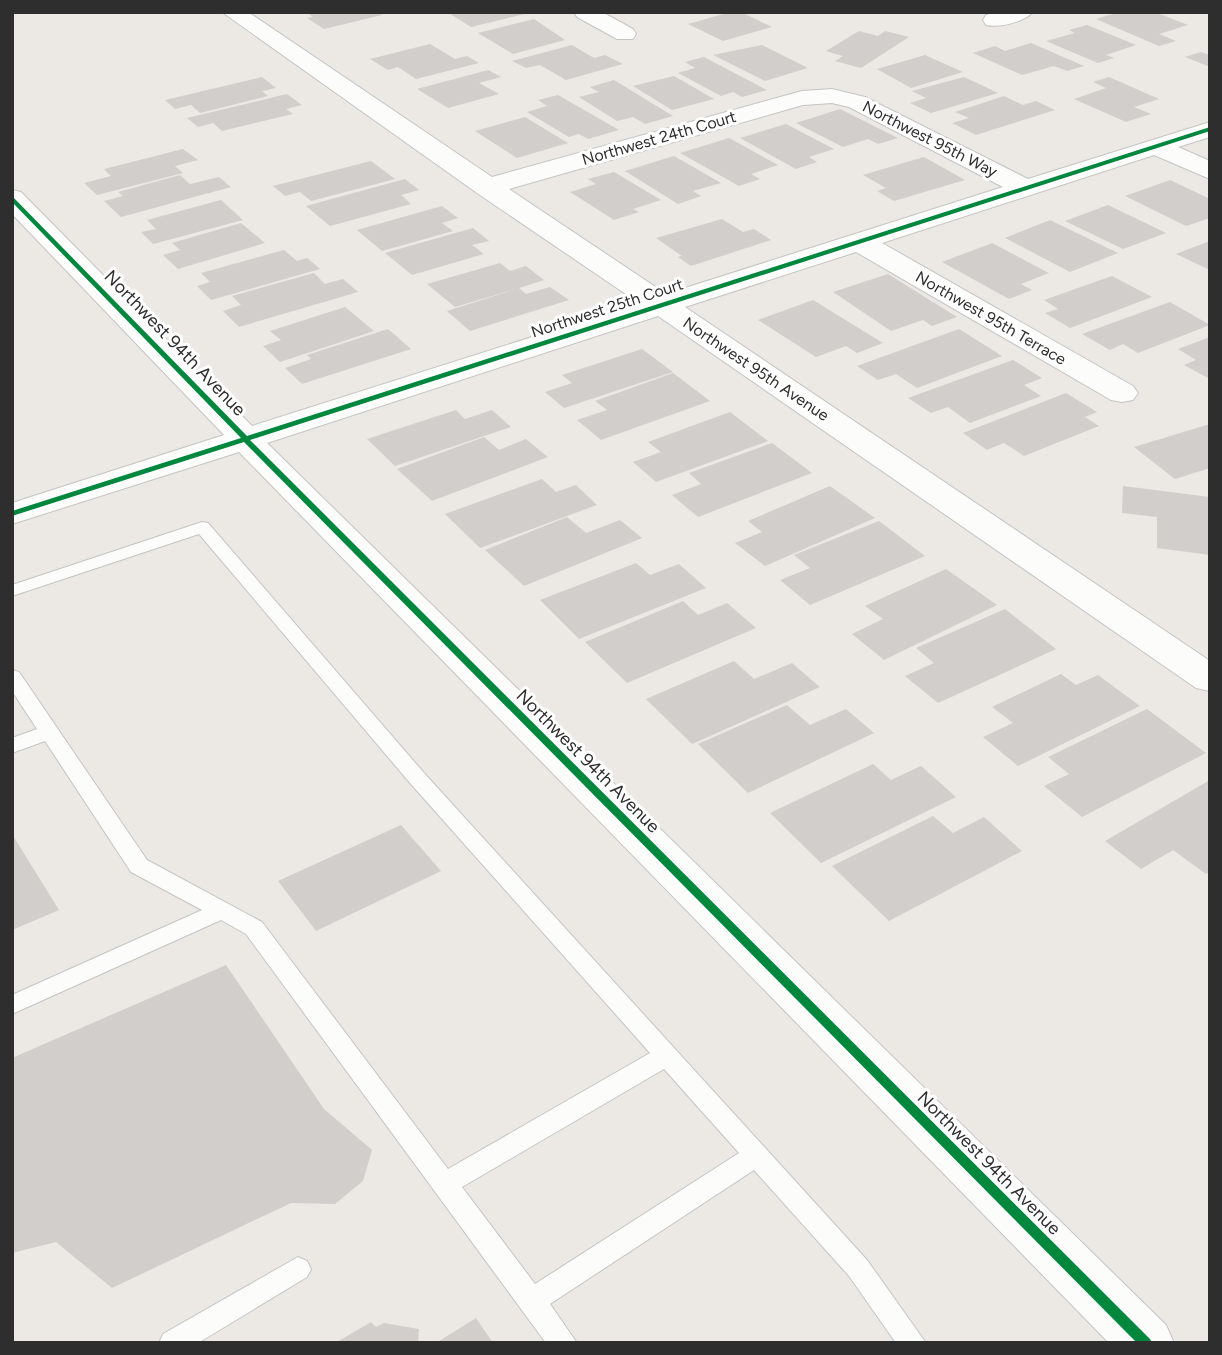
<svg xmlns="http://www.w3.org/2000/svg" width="1222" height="1355" viewBox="0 0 1222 1355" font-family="Figtree,sans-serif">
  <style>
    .building { fill: #d1cecb }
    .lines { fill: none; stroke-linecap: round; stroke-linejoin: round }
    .service-casing { stroke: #c5c4c5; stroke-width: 2 }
    .minor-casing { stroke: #c5c4c5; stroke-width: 2 }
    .service { fill: #fcfcfb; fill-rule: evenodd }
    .minor { fill: #fcfcfb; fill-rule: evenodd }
    .cycleway-casing { stroke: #fff; stroke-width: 4 }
    .cycleway { fill: #00873e; fill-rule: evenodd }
    .labels { text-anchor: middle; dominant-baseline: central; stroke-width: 6; stroke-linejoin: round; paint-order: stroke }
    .far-street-label { font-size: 16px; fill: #2e2e2e; stroke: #fff }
    .street-label { font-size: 18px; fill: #2e2e2e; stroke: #fff }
  </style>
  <rect width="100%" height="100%" fill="#ece8e4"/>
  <!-- building -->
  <path class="building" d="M306 12H378L382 15 324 29 307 18 313 17Z
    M447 12H529V13L471 27Z
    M731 12H741L772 27 723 41 688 24Z
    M1119 12H1155L1188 25 1159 34 1176 41 1159 46 1096 19Z
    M534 19 565 40 513 54 478 33Z
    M1087 25 1136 45 1106 55 1114 58 1098 63 1046 41 1075 33 1069 30Z
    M859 31 878 36 885 31 909 37 861 68 835 61 843 56 826 51Z
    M1031 43 1084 66 1067 71 1054 66 1022 75 973 53 995 46 1005 51Z
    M430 44 455 59 467 56 479 63 416 79 398 67 388 70 370 59Z
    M572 45 594 58 605 55 623 64 566 80 540 65 526 68 512 61Z
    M762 45 808 68 765 81 713 55Z
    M1201 52 1210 55V67L1185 57Z
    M925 55 963 72 911 88 877 69Z
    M704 57 767 90 742 97 733 92 721 96 678 73 695 68 685 62Z
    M488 70 501 77 479 83 499 94 448 108 417 89Z
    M674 76 714 99 672 110 633 86Z
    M262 77 276 88 262 91 268 96 200 113 191 105 175 109 165 100Z
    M964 77 998 93 931 113 910 103 926 98 912 91Z
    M1109 77 1159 99 1134 107 1151 114 1126 122 1074 99 1106 88 1093 82Z
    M614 80 673 116 645 124 633 117 617 121 579 97 599 92 590 87Z
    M287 94 302 105 286 109 293 114 222 131 213 123 198 127 187 118Z
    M558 95 619 130 588 139 579 134 569 137 527 112 547 106 538 100Z
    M1004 96 1023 105 1036 101 1055 110 976 135 952 123 969 118 955 112Z
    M840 109 898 138 878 144 868 139 843 147 796 123Z
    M525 117 568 143 517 158 475 131Z
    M786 124 834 149 809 157 817 162 796 169 740 138Z
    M729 138 778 165 751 174 760 179 739 186 680 153Z
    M183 149 198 160 175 166 183 173 97 195 84 183 111 176 104 169Z
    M674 156 721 183 693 191 701 196 678 204 625 171Z
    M924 157 965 180 894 201 877 191 886 188 863 175Z
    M371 161 395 179 311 201 300 192 285 196 273 186Z
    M614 172 661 200 633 209 639 212 614 220 570 192 596 184 588 179Z
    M180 175 190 184 219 177 231 187 121 217 104 201 123 196 118 192Z
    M405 179 419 190 401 195 411 204 330 226 306 206Z
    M1170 180 1210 199V218L1186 226 1125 196Z
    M221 200 243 220 153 244 141 232 156 229 147 220Z
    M1108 205 1166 233 1123 249 1065 221Z
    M442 206 458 218 442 223 453 231 382 251 357 230Z
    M722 219 743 232 754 229 771 240 691 266 678 257 682 256 656 238Z
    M1050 220 1118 253 1070 272 1005 238Z
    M241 223 265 243 178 269 163 255 180 250 172 243Z
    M473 228 489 241 472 245 484 254 412 275 385 253Z
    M1210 241V270L1176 254Z
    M992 243 1049 273 1021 284 1032 290 1009 299 942 262Z
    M284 250 297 261 307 258 320 269 211 300 197 286 210 282 201 273Z
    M500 263 510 271 526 266 544 280 519 288 526 294 550 287 569 300 470 331 447 311 516 289 455 307 427 284Z
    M314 273 325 284 343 279 358 292 239 327 223 311 241 305 232 296Z
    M888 274 957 317 932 326 923 320 891 331 833 292Z
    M1112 276 1152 297 1070 328 1045 313 1058 309 1044 300Z
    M813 300 883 343 857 353 846 346 816 357 758 320Z
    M1170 302 1210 325 1138 353 1123 344 1110 350 1082 334Z
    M345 307 374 331 280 362 263 346 281 340 270 331Z
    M388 329 411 349 302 384 285 368 311 359 307 355Z
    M959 329 1002 356 917 388 896 374 878 380 857 366Z
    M1210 337V379L1184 365 1196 360 1178 349Z
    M642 349 673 372 564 408 545 392 572 383 562 375Z
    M1013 360 1042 378 1024 385 1041 396 970 423 948 407 931 413 908 398Z
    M673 373 710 401 601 440 577 420 607 410 595 401Z
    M1066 393 1097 412 1085 417 1099 426 1024 456 1004 443 987 450 963 433Z
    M456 410 465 419 492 410 511 427 395 466 367 439Z
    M730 412 768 441 656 482 633 462 661 452 648 442Z
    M1210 424V468L1175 479 1134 447Z
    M484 437 499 450 526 439 548 457 432 501 397 469Z
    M772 443 812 473 698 517 672 495 701 484 689 473Z
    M542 479 556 492 576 485 597 505 480 548 445 514Z
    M830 486 875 518 765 566 735 543 762 532 748 521Z
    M1123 486 1210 497V555L1157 548V517L1122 513Z
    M567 517 586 533 620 520 642 538 524 586 485 550Z
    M879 521 925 556 810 605 780 580 810 568 794 555Z
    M636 563 650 575 679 564 706 588 579 639 540 600Z
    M946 569 997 605 884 660 852 634 883 619 865 606Z
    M683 601 698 615 727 603 756 628 627 683 585 642Z
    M1005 609 1056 649 938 703 905 676 934 663 916 648Z
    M734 661 754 679 792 663 820 687 692 744 646 699Z
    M1061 674 1076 685 1098 675 1140 706 1018 766 983 737 1013 723 992 707Z
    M787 705 810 725 846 709 874 733 748 793 698 744Z
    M1147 709 1206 753 1082 817 1044 786 1069 774 1048 757Z
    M873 764 891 780 921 766 956 797 821 863 770 813Z
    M1210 780V872L1206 874 1173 850 1141 869 1105 841Z
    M933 816 953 833 984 817 1022 851 889 921 832 866Z
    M401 825 441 871 316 931 278 881Z
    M12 834 59 910 12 930Z
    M226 965 324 1109 372 1150 363 1181 335 1204 291 1203 112 1288 56 1242 12 1253V1058Z
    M476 1318 493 1343H436Z
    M371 1322 376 1327 384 1323 419 1329 418 1343H335Z"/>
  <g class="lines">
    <!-- service casing -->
    <g class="service-casing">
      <path id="service" d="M202 522 208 523 424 773 867 1260 926 1343H896L849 1276 754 1170 550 1304 577 1343H546L246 934 221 920 12 1014V995L202 910 131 872 45 741 12 753V738L37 729 12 691V670L19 672 147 860 262 922 448 1169 650 1053 410 783 199 534 12 596V585ZM664 1069 739 1153 535 1284 462 1187Z
        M298 1257 307 1261 311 1269 307 1277 198 1343H159L163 1334Z"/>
    </g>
    <!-- minor casing -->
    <g class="minor-casing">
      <path id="minor" d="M222 12H248L492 177 802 91 832 89 865 97 1028 179 1210 122V137L1178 147 1210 161V179L1154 155 882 243 1133 386 1138 393 1133 400 1122 402 1111 400 856 252 685 307 1210 661V691L1196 688 658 316 267 443 1166 1325 1174 1343H1109L239 452 12 524V503L224 435 12 214V190L21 192 252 426 639 303 477 193ZM832 103 849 107 1003 187 666 294 509 189 803 105Z
        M574 12H602L633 29 636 34 633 39H617L577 17Z
        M997 12H1033C1024 22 999 28 986 25L983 20 986 15Z"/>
    </g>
    <!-- service -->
    <use href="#service" class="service"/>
    <!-- minor -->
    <use href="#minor" class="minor"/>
    <!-- cycleway casing -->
    <g class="cycleway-casing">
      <path id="cycleway" d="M1210 127V131L250 440 1150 1339 1152 1343H1137L244 442 12 516V511L241 438 12 202V196L247 436Z"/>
    </g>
    <!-- cycleway -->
    <use href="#cycleway" class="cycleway"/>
  </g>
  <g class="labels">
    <!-- far-street labels -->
    <g class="far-street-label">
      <text transform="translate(659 138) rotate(-16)">Northwest 24th Court</text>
      <text transform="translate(930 139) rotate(27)">Northwest 95th Way</text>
      <text transform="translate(607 308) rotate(-18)">Northwest 25th Court</text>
      <text transform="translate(991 318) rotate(30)">Northwest 95th Terrace</text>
      <text transform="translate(756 369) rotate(34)">Northwest 95th Avenue</text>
    </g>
    <!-- street labels -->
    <g class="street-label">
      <text transform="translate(175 343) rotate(46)">Northwest 94th Avenue</text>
      <text transform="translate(588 761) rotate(45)">Northwest 94th Avenue</text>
      <text transform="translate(989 1163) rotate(45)">Northwest 94th Avenue</text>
    </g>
  </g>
  <!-- border -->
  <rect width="1222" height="1355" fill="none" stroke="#2e2e2e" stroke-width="28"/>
</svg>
